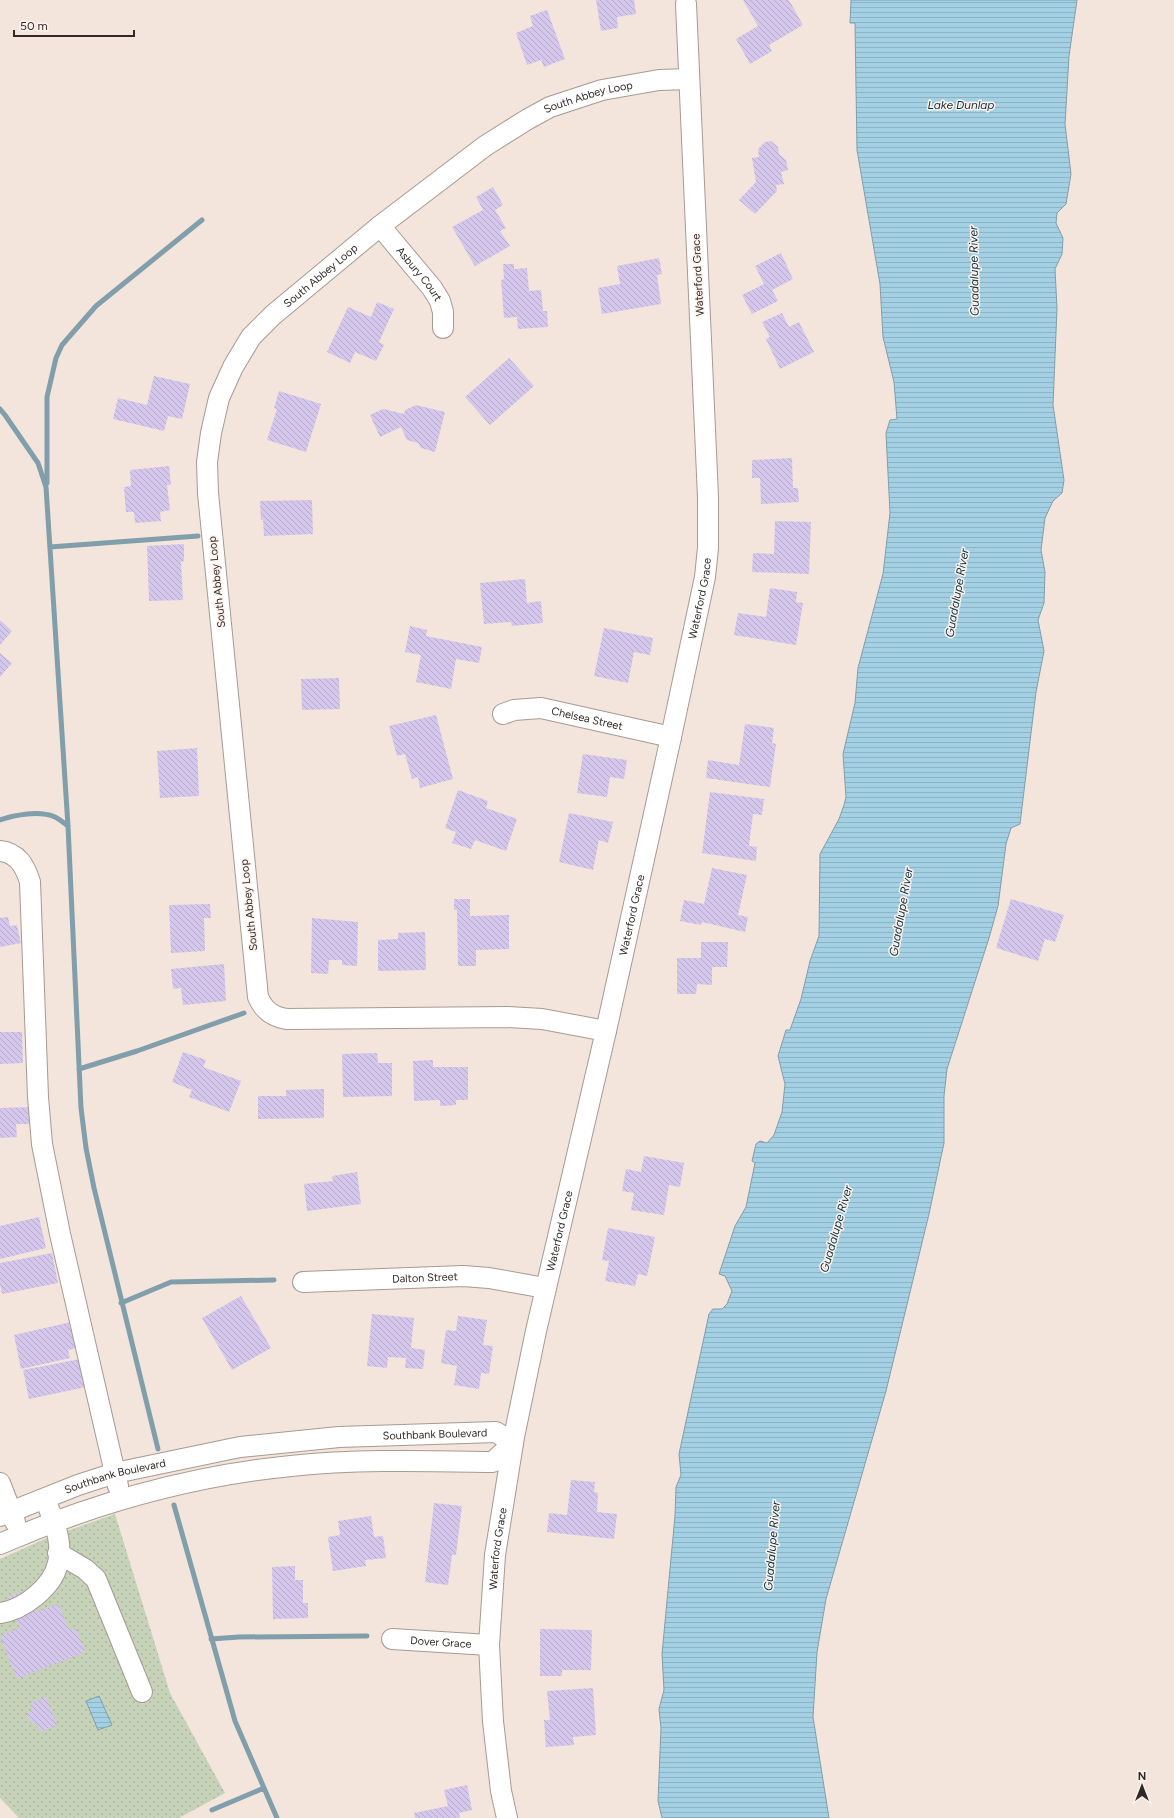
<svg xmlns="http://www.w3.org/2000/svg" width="1174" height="1818" viewBox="0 0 1174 1818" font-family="Figtree,sans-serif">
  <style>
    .park { fill: url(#park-dots) }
    .water { fill: url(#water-rules); stroke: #819eab }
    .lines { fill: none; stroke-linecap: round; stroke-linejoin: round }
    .stream { stroke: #819eab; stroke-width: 5 }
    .building { fill: url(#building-back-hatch) }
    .minor-casing { stroke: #a79a92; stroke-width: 22 }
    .minor { stroke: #fff; stroke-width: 20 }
    .labels { text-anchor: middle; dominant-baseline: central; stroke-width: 3; stroke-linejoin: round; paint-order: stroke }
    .street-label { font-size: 11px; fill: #302a27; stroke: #fef2ec }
    .water-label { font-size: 12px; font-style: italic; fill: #0a3241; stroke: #fef2ec }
  </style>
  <defs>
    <pattern id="park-dots" width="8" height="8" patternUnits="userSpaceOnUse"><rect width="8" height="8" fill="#c6d3b8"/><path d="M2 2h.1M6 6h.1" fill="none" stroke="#aab59e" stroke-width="1.8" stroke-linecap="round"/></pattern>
    <pattern id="water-rules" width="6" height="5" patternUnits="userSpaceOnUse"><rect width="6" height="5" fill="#a4d0e4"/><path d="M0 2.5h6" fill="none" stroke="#8eb3c4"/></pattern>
    <pattern id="building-back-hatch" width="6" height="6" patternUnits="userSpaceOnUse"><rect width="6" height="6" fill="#d5c7ec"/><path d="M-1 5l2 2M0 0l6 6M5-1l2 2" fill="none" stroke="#b7abca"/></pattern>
  </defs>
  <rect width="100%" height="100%" fill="#f3e4dc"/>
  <!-- park -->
  <path class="park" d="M115 1514 170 1693 225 1793 179 1818H19L0 1798V1559L47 1538Z"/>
  <!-- water -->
  <path class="water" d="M851 0H1077L1069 56 1065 124 1071 174 1066 204 1057 213 1056 223 1063 238 1062 254 1055 269 1057 308 1053 405 1064 480 1062 493 1053 501 1045 518 1041 550 1045 572 1044 603 1038 620 1044 651 1036 692 1020 824 1011 828 1006 844 998 906 989 938 947 1069 944 1096V1143L929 1214 886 1391 826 1599 817 1652 813 1717 829 1818H662L658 1801 661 1728 659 1709 664 1690 662 1654 675 1516 676 1487 681 1475 679 1454 709 1314 713 1309H722L727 1304 732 1291 725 1276 719 1274 735 1226 746 1207 755 1163 752 1161 756 1144 760 1141 767 1143 774 1135 782 1112 785 1084 778 1056 786 1030H790L801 999 810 961 819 936 820 854 839 819 844 805 846 797 843 754 855 703 858 668 883 574 890 513 886 433 890 420 897 419 894 382 883 337 880 284 857 150 855 23H850Z
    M99 1696 112 1725 98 1730 86 1701Z"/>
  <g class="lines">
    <!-- stream -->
    <path class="stream" d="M0 409 5 415 38 463 46 487 68 826 81 1108 86 1148 94 1188 158 1449
      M47 483V397L56 358 62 345 96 306 202 220
      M50 547 198 536
      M0 820C15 815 39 810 55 817 59 819 64 823 68 826
      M79 1069 137 1051 244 1013
      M121 1303 171 1282 274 1280
      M174 1505 235 1721 277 1818
      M211 1639 239 1637 367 1636
      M212 1810 264 1788"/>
  </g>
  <!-- building -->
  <path class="building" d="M596 0H634L636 14 617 17 618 28 601 31Z
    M743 0H789L803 25 769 45 772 51 750 64 736 39 758 26Z
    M547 10 565 59 544 67 541 60 527 65 516 33 533 26 530 16Z
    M771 141 778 147 779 154 786 160 788 170 781 172 784 184 776 185 777 191 755 214 739 200 756 182 752 158 759 157 758 149 765 142Z
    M493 187 503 205 495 210 506 228 500 231 510 246 475 266 452 227 483 210 476 197Z
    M781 253 793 279 772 290 778 301 752 314 742 295 764 284 755 266Z
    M659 258 662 274 657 275 661 304 602 314 598 288 620 284 617 266Z
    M503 264H514V269L527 268 529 291 541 290 543 311H547L548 327 518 329 517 317 504 318 501 280 504 279Z
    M377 302 394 309 379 342 384 345 376 361 355 352 350 363 327 352 348 307 371 317Z
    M782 313 789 327 799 322 814 352 780 369 766 339 770 337 762 322Z
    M509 358 534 386 490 425 465 397Z
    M154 376 190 384 182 419 168 416 164 431 113 419 118 398 147 405Z
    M279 391 321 404 306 452 267 440 277 409 274 408Z
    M416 405 445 412 435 452 421 448 418 443 407 440 401 427 380 437 370 415 383 409 404 414 405 410Z
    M792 458 793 488H798L799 502 761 504 760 478H752V460Z
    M169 466 171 485H167L170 510 160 512 161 521 135 523 134 512H126L124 487 131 486 130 470Z
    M312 500 313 534 264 536 263 519 261 520 260 501Z
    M775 521 811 522 809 574 752 572 753 553 774 554Z
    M184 544V561L181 562 183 600 149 601 147 546Z
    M525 579 527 603 541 601 543 623 512 626 511 622 484 624 480 583Z
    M770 588 797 592 796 602 803 603 796 645 734 635 738 613 766 617Z
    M0 620 12 631 0 645Z
    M410 626 427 630 426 636 482 647 479 663 456 659 451 689 416 682 421 655 405 652Z
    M604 628 653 638 650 655 634 652 628 683 594 676Z
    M0 653 12 663 0 677Z
    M339 678 340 709 302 710 301 679Z
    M436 715 453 779 420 788 418 777 412 779 405 754 397 756 389 726Z
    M745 724 774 728 772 743 776 744 770 787 706 778 708 760 739 765Z
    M197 748 199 796 160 798 157 751Z
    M583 754 627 760 624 779 610 777 607 797 577 793Z
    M458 790 488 801 486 808 517 819 506 851 475 840 471 849 452 843 456 832 445 828Z
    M710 792 764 799 762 815 753 814 749 846 757 847 756 861 702 853Z
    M569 813 613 822 608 843 599 840 593 870 559 862Z
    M712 868 747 875 738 915 748 917 745 932 702 922 701 925 680 921 684 900 704 904Z
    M454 899H470V916L509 915V949L476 950V966H458L457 910H454Z
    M1011 899 1064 915 1055 942 1045 939 1038 961 996 948Z
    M210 904 211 918H204L205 951 171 953 169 905Z
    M8 917 10 926 17 925 21 943 0 947V918Z
    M312 918 358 922 357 966 342 965V960H329L328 974 311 973Z
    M425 932 426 970 378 971V940L398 939V933Z
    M701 942H728L727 967H712V985L697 984 696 994H677V958H701Z
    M224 964 226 1001 183 1005 181 988 173 989 171 969Z
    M0 1032H22L23 1063 0 1064Z
    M183 1052 206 1060 203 1067 241 1081 229 1112 189 1097 192 1090 172 1082Z
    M377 1053 378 1063H392V1096L343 1097 342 1054Z
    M433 1060V1067H468V1100H456V1105L440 1106V1100L414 1101 413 1061Z
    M324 1089V1118L258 1119V1096H286V1090Z
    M32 1107V1124H16L17 1137 0 1138V1108Z
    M644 1156 684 1163 680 1187 669 1185 664 1215 631 1210 634 1193 622 1191 626 1169 641 1172Z
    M357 1172 361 1204 307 1211 304 1184 333 1181 332 1176Z
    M39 1217 46 1248 0 1259V1226Z
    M608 1228 655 1237 647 1276 638 1274 635 1286 605 1281 609 1261 602 1260Z
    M52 1253 58 1283 2 1294 0 1284V1263Z
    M241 1296 271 1348 232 1370 202 1318Z
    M372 1314 414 1318 411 1348 425 1350 423 1369 405 1368 406 1358 388 1357 387 1368 367 1366Z
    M458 1316 487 1320 483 1345 493 1346 489 1374 481 1373 479 1389 454 1385 457 1366 441 1363 446 1330 456 1331Z
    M71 1322 77 1348 68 1350 70 1358 21 1369 14 1335Z
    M80 1359 86 1387 29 1399 23 1370Z
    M571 1480 595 1482 594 1492 598 1493 597 1512 617 1514 614 1539 547 1532 549 1513 567 1515Z
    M434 1503 462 1506 456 1555H452L448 1585 425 1582Z
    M371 1516 374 1537 383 1536 386 1558 365 1560 366 1566 333 1571 328 1537 340 1535 338 1521Z
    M295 1566V1580H303V1603H308V1618L273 1619 272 1567Z
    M28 1589 37 1612 58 1604 69 1630 76 1628 85 1652 17 1679 0 1636 20 1628 8 1597Z
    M540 1629 592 1630 591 1670H562V1676H540Z
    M593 1688 596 1735 573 1737 574 1745 546 1747 544 1720H550L547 1691Z
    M46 1697 57 1725 40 1732 36 1722 31 1724 27 1713 33 1710 30 1703Z
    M467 1785 472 1810 459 1813 460 1818H415L414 1813 448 1806 444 1790Z"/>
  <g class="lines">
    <!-- minor casing -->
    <g class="minor-casing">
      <g id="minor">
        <path id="s1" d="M380 226 432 288 440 301 443 312V328"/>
        <path id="s2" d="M503 714 514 710 541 708 671 737"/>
        <path d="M0 851C18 853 25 866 30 882L38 1097 42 1144 60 1234 118 1486"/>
        <path id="s3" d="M606 1031 542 1019 508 1017 287 1019C273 1017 264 1011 258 997L208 493 207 462 211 433 219 398 233 367 251 337 273 315 380 226 485 146 528 119 550 107 602 90 659 80 689 79"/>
        <path id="s4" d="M303 1282 463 1276 489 1278 545 1288"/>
        <path d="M0 1483 15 1522"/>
        <path id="s5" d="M0 1516 78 1485 115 1473 240 1447 339 1437 496 1432 513 1443 493 1462C426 1461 358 1459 291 1466 190 1476 92 1504 0 1544"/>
        <path d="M58 1553 85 1569 96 1579 142 1692"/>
        <path d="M0 1613C23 1610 53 1587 58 1563 62 1546 56 1525 49 1509"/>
        <path id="s6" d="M392 1639 489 1645"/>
        <path id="s7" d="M507 1818 501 1791 493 1721 489 1645 495 1555 502 1512 514 1437 536 1331 606 1031 671 737 705 577 708 548V497L686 4"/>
      </g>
    </g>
    <!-- minor -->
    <use href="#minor" class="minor"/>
  </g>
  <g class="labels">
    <!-- street labels -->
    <g class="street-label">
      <text stroke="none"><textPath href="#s3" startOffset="1448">South Abbey Loop</textPath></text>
      <text stroke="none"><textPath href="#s3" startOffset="1123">South Abbey Loop</textPath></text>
      <text stroke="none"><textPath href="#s1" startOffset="62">Asbury Court</textPath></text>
      <text transform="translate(698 275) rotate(-93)">Waterford Grace</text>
      <text transform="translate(217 582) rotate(-96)">South Abbey Loop</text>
      <text stroke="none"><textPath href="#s7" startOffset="1243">Waterford Grace</textPath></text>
      <text stroke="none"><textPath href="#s2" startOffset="86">Chelsea Street</textPath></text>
      <text transform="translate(249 905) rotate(-96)">South Abbey Loop</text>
      <text stroke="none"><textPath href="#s7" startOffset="919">Waterford Grace</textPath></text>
      <text stroke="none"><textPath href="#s7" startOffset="595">Waterford Grace</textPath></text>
      <text stroke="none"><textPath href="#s4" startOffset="122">Dalton Street</textPath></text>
      <text stroke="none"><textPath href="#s5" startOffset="446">Southbank Boulevard</textPath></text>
      <text stroke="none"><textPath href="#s5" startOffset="122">Southbank Boulevard</textPath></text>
      <text stroke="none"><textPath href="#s7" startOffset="271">Waterford Grace</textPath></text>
      <text stroke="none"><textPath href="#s6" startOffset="49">Dover Grace</textPath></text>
    </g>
    <!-- water labels -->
    <g class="water-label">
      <text x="961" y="105">Lake Dunlap</text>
      <text transform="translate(974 271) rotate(-91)">Guadalupe River</text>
      <text transform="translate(957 593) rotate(-80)">Guadalupe River</text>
      <text transform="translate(901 912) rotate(-80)">Guadalupe River</text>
      <text transform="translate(836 1229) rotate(-74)">Guadalupe River</text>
      <text transform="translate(772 1546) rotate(-85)">Guadalupe River</text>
    </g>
  </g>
  <!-- north arrow -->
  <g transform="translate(1142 1786)" stroke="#fef2ec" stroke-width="3" paint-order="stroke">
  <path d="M0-3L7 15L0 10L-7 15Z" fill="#302a27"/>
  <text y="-6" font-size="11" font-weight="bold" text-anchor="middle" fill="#302a27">N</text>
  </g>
  <!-- scale -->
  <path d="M14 30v6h120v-6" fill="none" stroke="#302a27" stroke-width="2"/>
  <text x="20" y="30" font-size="12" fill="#302a27" stroke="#fef2ec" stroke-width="3" paint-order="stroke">50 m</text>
</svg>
